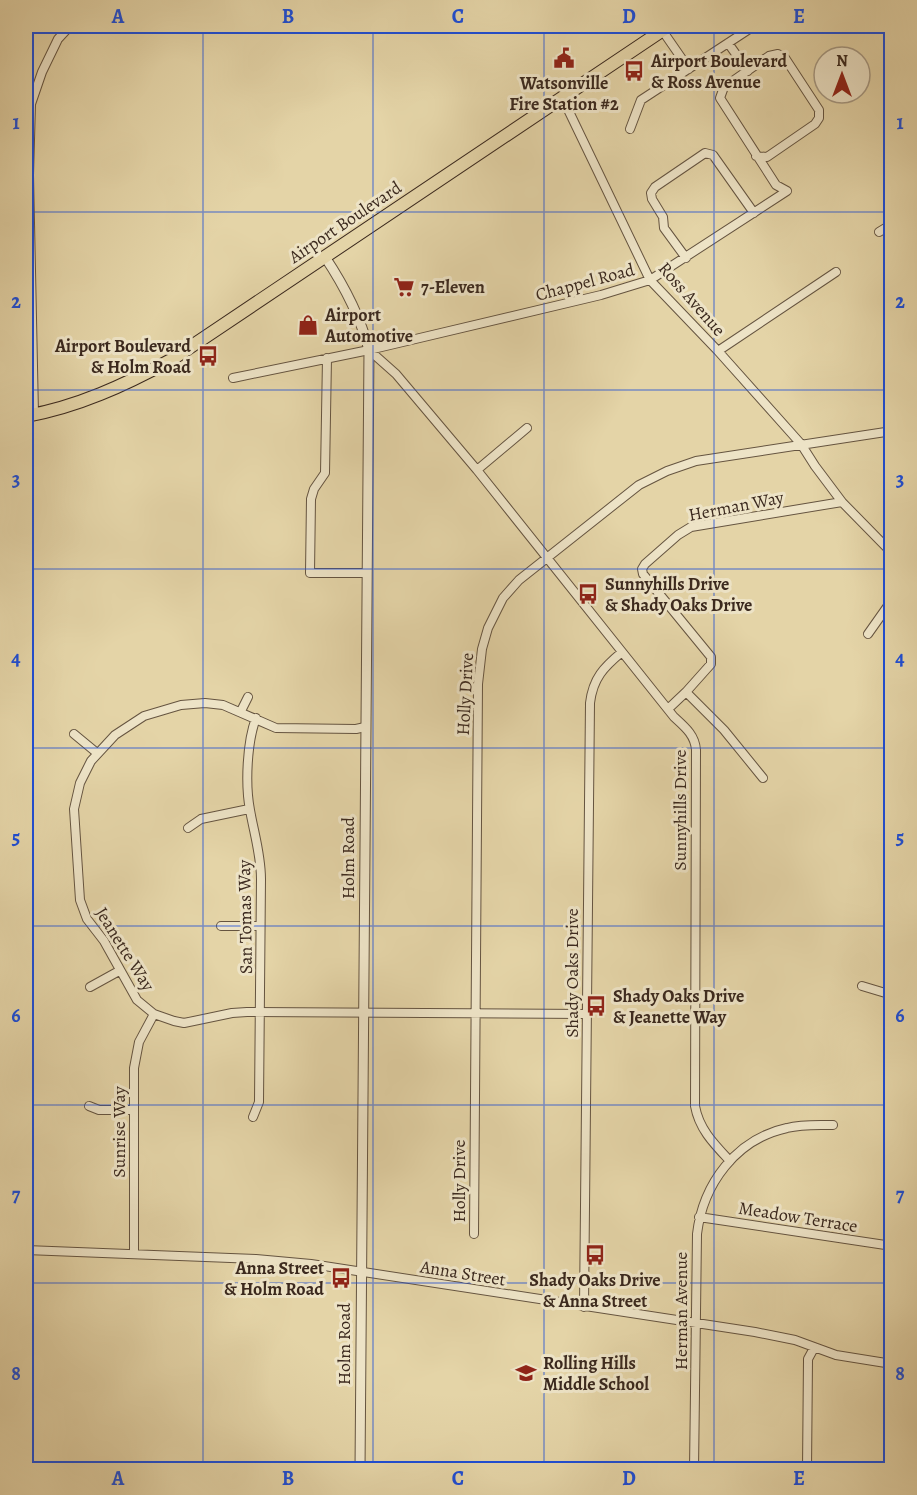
<svg xmlns="http://www.w3.org/2000/svg" width="917" height="1495" viewBox="0 0 917 1495" font-family="Alegreya,serif">
  <style>
    .lines { fill: none; stroke-linecap: round; stroke-linejoin: round }
    .minor-casing { stroke: #655440; stroke-width: 10 }
    .tertiary-casing { stroke: #655440; stroke-width: 11 }
    .primary-casing { stroke: #3b291e; stroke-width: 14 }
    .minor { stroke: #ede3c6; stroke-width: 8 }
    .tertiary { stroke: #ede3c6; stroke-width: 9 }
    .primary { stroke: #e4d4a7; stroke-width: 12 }
    .grid { fill: none; stroke: #1d4ed8; stroke-width: 1.5; stroke-opacity: 0.55 }
    .labels { text-anchor: middle; dominant-baseline: central; stroke-width: 6; stroke-linejoin: round; paint-order: stroke }
    .poi-label { font-size: 18px; font-weight: bold; fill: #3b291e; stroke: #ede3c6; text-anchor: start }
    .street-label { font-size: 18px; fill: #3b291e; stroke: #ede3c6 }
    .neatline { fill: none; stroke: #1d4ed8; stroke-width: 2 }
    .grid-label { font-size: 20px; text-anchor: middle; font-weight: bold; fill: #1d4ed8 }
  </style>
  <rect width="100%" height="100%" fill="#e4d4a7"/>
  <filter id="stains"><feTurbulence type="fractalNoise" baseFrequency=".00333" numOctaves="4"/><feColorMatrix values="0 0 0 0 .2 0 0 0 0 .09 0 0 0 0 .02 0 0 0 .5 -.17"/></filter>
  <radialGradient id="worn" r=".72"><stop offset=".6" stop-color="#630" stop-opacity="0"/><stop offset="1" stop-color="#630" stop-opacity=".3"/></radialGradient>
  <g class="lines">
    <!-- minor casing -->
    <g class="minor-casing">
      <path id="minor" d="M662 30 689 69
        M728 43 748 71
        M562 97 650 280 718 351 801 444 815 466 842 502 691 527 678 535 645 564 642 569 643 574 711 657V664L686 692 668 709
        M630 129 641 100 754 26
        M879 232 892 224
        M686 258 664 228 663 217 652 199 651 193 655 187 705 153 713 155 754 213
        M369 350 396 374 477 470 674 717C685 727 695 735 696 750L695 1106C699 1129 714 1144 730 1161
        M718 351 836 272
        M327 358 325 473 314 489 311 499 310 573H367
        M233 378 369 350 601 295 650 280 787 191 776 185 720 98 724 87 769 56 778 54 785 58 819 110V118L815 124 767 157 756 156
        M34 414 29 175 31 104 42 72 58 39 70 26
        M477 470 527 428
        M842 502 892 553
        M868 634 892 600
        M686 692 724 730 763 778
        M241 711 248 697
        M365 727 356 729 276 728 223 705 205 703 181 705 144 716 115 735 91 761 80 783 74 809 80 900 87 919 104 941 137 1000 154 1014 174 1021 184 1023 232 1013 247 1012 587 1014
        M74 734 97 753
        M188 828 201 819 249 809
        M221 926H260
        M862 986 892 995
        M90 987 119 971
        M89 1106 99 1110H134
        M253 1117 259 1102 261 879C261 855 254 833 250 810 245 784 247 742 256 718
        M699 1217 892 1246
        M474 1234 478 684 482 649 488 628 503 598 519 580 639 485 667 471 696 461 892 431
        M26 1250 256 1259 311 1264 755 1332 795 1340 836 1355 892 1364
        M134 1254V1068L139 1042 154 1014
        M584 1307 590 703C593 678 604 667 622 652
        M694 1470 697 1234C703 1184 736 1139 787 1128 802 1124 817 1125 833 1125
        M807 1470 808 1359 814 1348"/>
    </g>
    <!-- tertiary casing -->
    <g class="tertiary-casing">
      <path id="tertiary" d="M325 257C345 287 360 316 369 350L360 1470"/>
    </g>
    <!-- primary casing -->
    <g class="primary-casing">
      <path id="primary" d="M26 416C77 407 125 385 171 360L669 26"/>
    </g>
    <!-- minor -->
    <use href="#minor" class="minor"/>
    <!-- tertiary -->
    <use href="#tertiary" class="tertiary"/>
    <!-- primary -->
    <use href="#primary" class="primary"/>
  </g>
  <!-- grid -->
  <path class="grid" d="M203 26V1470M373 26V1470M544 26V1470M714 26V1470M26 212H892M26 390H892M26 569H892M26 748H892M26 926H892M26 1105H892M26 1283H892"/>
  <!-- icons -->
  <defs>
    <g id="civic-bare" transform="scale(1.62)"><path d="M-.6-6.5H3V-4.5H.6V-3L4-1V1h2V6H-6V1h2V-1L-.6-3ZM-1.2 2.5V6h2.4V2.5Z" fill="#8f2418" stroke="#ede3c6" stroke-width="2.5" paint-order="stroke"/></g>
    <g id="bus-bare" transform="scale(1.62)"><path d="M-5-6H5V4H4V6H2V4H-2V6H-4V4H-5ZM-3.5-4V0h7V-4ZM-3.5 1.2v1.5H-2V1.2ZM2 1.2v1.5H3.5V1.2Z" fill="#8f2418" stroke="#ede3c6" stroke-width="2.5" paint-order="stroke"/></g>
    <g id="supermarket-bare" transform="scale(1.62)"><path d="M-6-5.5h2.5l.6 2H6L4.5 2H-2.5L-4.4-4H-6ZM-1.5 3.2a1.3 1.3 0 1 0 .1 0ZM3 3.2a1.3 1.3 0 1 0 .1 0Z" fill="#8f2418" stroke="#ede3c6" stroke-width="2.5" paint-order="stroke"/></g>
    <g id="shop-bare" transform="scale(1.62)"><path d="M-5-2.5h2.3a2.7 3.5 0 0 1 5.4 0H5L5.5 6h-11ZM-1.5-2.5h3a1.5 2.3 0 0 0-3 0Z" fill="#8f2418" stroke="#ede3c6" stroke-width="2.5" paint-order="stroke"/></g>
    <g id="school-bare" transform="scale(1.62)"><path d="M0-5L7-2L0 1L-7-2ZM-4 1L0 2.5L4 1V4Q0 6-4 4Z" fill="#8f2418" stroke="#ede3c6" stroke-width="2.5" paint-order="stroke"/></g>
  </defs>
  <g fill-rule="evenodd">
    <use href="#civic-bare" x="564" y="58"/>
    <use href="#bus-bare" x="634" y="71"/>
    <use href="#supermarket-bare" x="404" y="287"/>
    <use href="#shop-bare" x="308" y="325"/>
    <use href="#bus-bare" x="208" y="356"/>
    <use href="#bus-bare" x="588" y="594"/>
    <use href="#bus-bare" x="596" y="1006"/>
    <use href="#bus-bare" x="595" y="1255"/>
    <use href="#bus-bare" x="341" y="1278"/>
    <use href="#school-bare" x="526" y="1373"/>
  </g>
  <g class="labels">
    <!-- poi labels -->
    <g class="poi-label">
      <text x="651" y="61">Airport Boulevard<tspan x="651" dy="21">&amp; Ross Avenue</tspan></text>
      <text x="564" y="83" text-anchor="middle">Watsonville<tspan x="564" dy="21">Fire Station #2</tspan></text>
      <text x="421" y="287">7-Eleven</text>
      <text x="325" y="315">Airport<tspan x="325" dy="21">Automotive</tspan></text>
      <text x="191" y="346" text-anchor="end">Airport Boulevard<tspan x="191" dy="21">&amp; Holm Road</tspan></text>
      <text x="605" y="584">Sunnyhills Drive<tspan x="605" dy="21">&amp; Shady Oaks Drive</tspan></text>
      <text x="613" y="996">Shady Oaks Drive<tspan x="613" dy="21">&amp; Jeanette Way</tspan></text>
      <text x="324" y="1268" text-anchor="end">Anna Street<tspan x="324" dy="21">&amp; Holm Road</tspan></text>
      <text x="595" y="1280" text-anchor="middle">Shady Oaks Drive<tspan x="595" dy="21">&amp; Anna Street</tspan></text>
      <text x="543" y="1363">Rolling Hills<tspan x="543" dy="21">Middle School</tspan></text>
    </g>
    <!-- street labels -->
    <g class="street-label">
      <text transform="translate(345 222) rotate(-34)">Airport Boulevard</text>
      <text transform="translate(585 282) rotate(-15)">Chappel Road</text>
      <text transform="translate(692 299) rotate(49)">Ross Avenue</text>
      <text transform="translate(736 506) rotate(-11)">Herman Way</text>
      <text transform="translate(465 694) rotate(-87)">Holly Drive</text>
      <text transform="translate(680 810) rotate(-90)">Sunnyhills Drive</text>
      <text transform="translate(348 858) rotate(-90)">Holm Road</text>
      <text transform="translate(245 917) rotate(-91)">San Tomas Way</text>
      <text transform="translate(125 949) rotate(58)">Jeanette Way</text>
      <text transform="translate(572 973) rotate(-90)">Shady Oaks Drive</text>
      <text transform="translate(119 1132) rotate(-90)">Sunrise Way</text>
      <text transform="translate(459 1181) rotate(-90)">Holly Drive</text>
      <text transform="translate(798 1217) rotate(9)">Meadow Terrace</text>
      <text transform="translate(463 1273) rotate(9)">Anna Street</text>
      <text transform="translate(681 1311) rotate(-90)">Herman Avenue</text>
      <text transform="translate(344 1344) rotate(-90)">Holm Road</text>
    </g>
  </g>
  <!-- margin -->
  <rect width="917" height="1495" fill="none" stroke="#e4d4a7" stroke-width="66"/>
  <!-- north arrow -->
  <g transform="translate(842 75)"><circle r="28" fill="#ede3c6" stroke="#a69983" stroke-width="1.5"/>
  <path d="M0-4.5L10 22L0 15L-10 22Z" fill="#8f2418"/>
  <text y="-9" font-size="16" font-weight="bold" text-anchor="middle" fill="#3b291e">N</text>
  </g>
  <rect x="33" y="33" width="851" height="1429" class="neatline"/>
  <g class="grid-label">
    <text x="118" y="23">A</text>
    <text x="288" y="23">B</text>
    <text x="458" y="23">C</text>
    <text x="629" y="23">D</text>
    <text x="799" y="23">E</text>
    <text x="16" y="129">1</text>
    <text x="900" y="129">1</text>
    <text x="16" y="308">2</text>
    <text x="900" y="308">2</text>
    <text x="16" y="486">3</text>
    <text x="900" y="486">3</text>
    <text x="16" y="665">4</text>
    <text x="900" y="665">4</text>
    <text x="16" y="844">5</text>
    <text x="900" y="844">5</text>
    <text x="16" y="1022">6</text>
    <text x="900" y="1022">6</text>
    <text x="16" y="1201">7</text>
    <text x="900" y="1201">7</text>
    <text x="16" y="1380">8</text>
    <text x="900" y="1380">8</text>
    <text x="118" y="1485">A</text>
    <text x="288" y="1485">B</text>
    <text x="458" y="1485">C</text>
    <text x="629" y="1485">D</text>
    <text x="799" y="1485">E</text>
  </g>
  <rect width="100%" height="100%" filter="url(#stains)"/>
  <rect width="100%" height="100%" fill="url(#worn)"/>
</svg>
